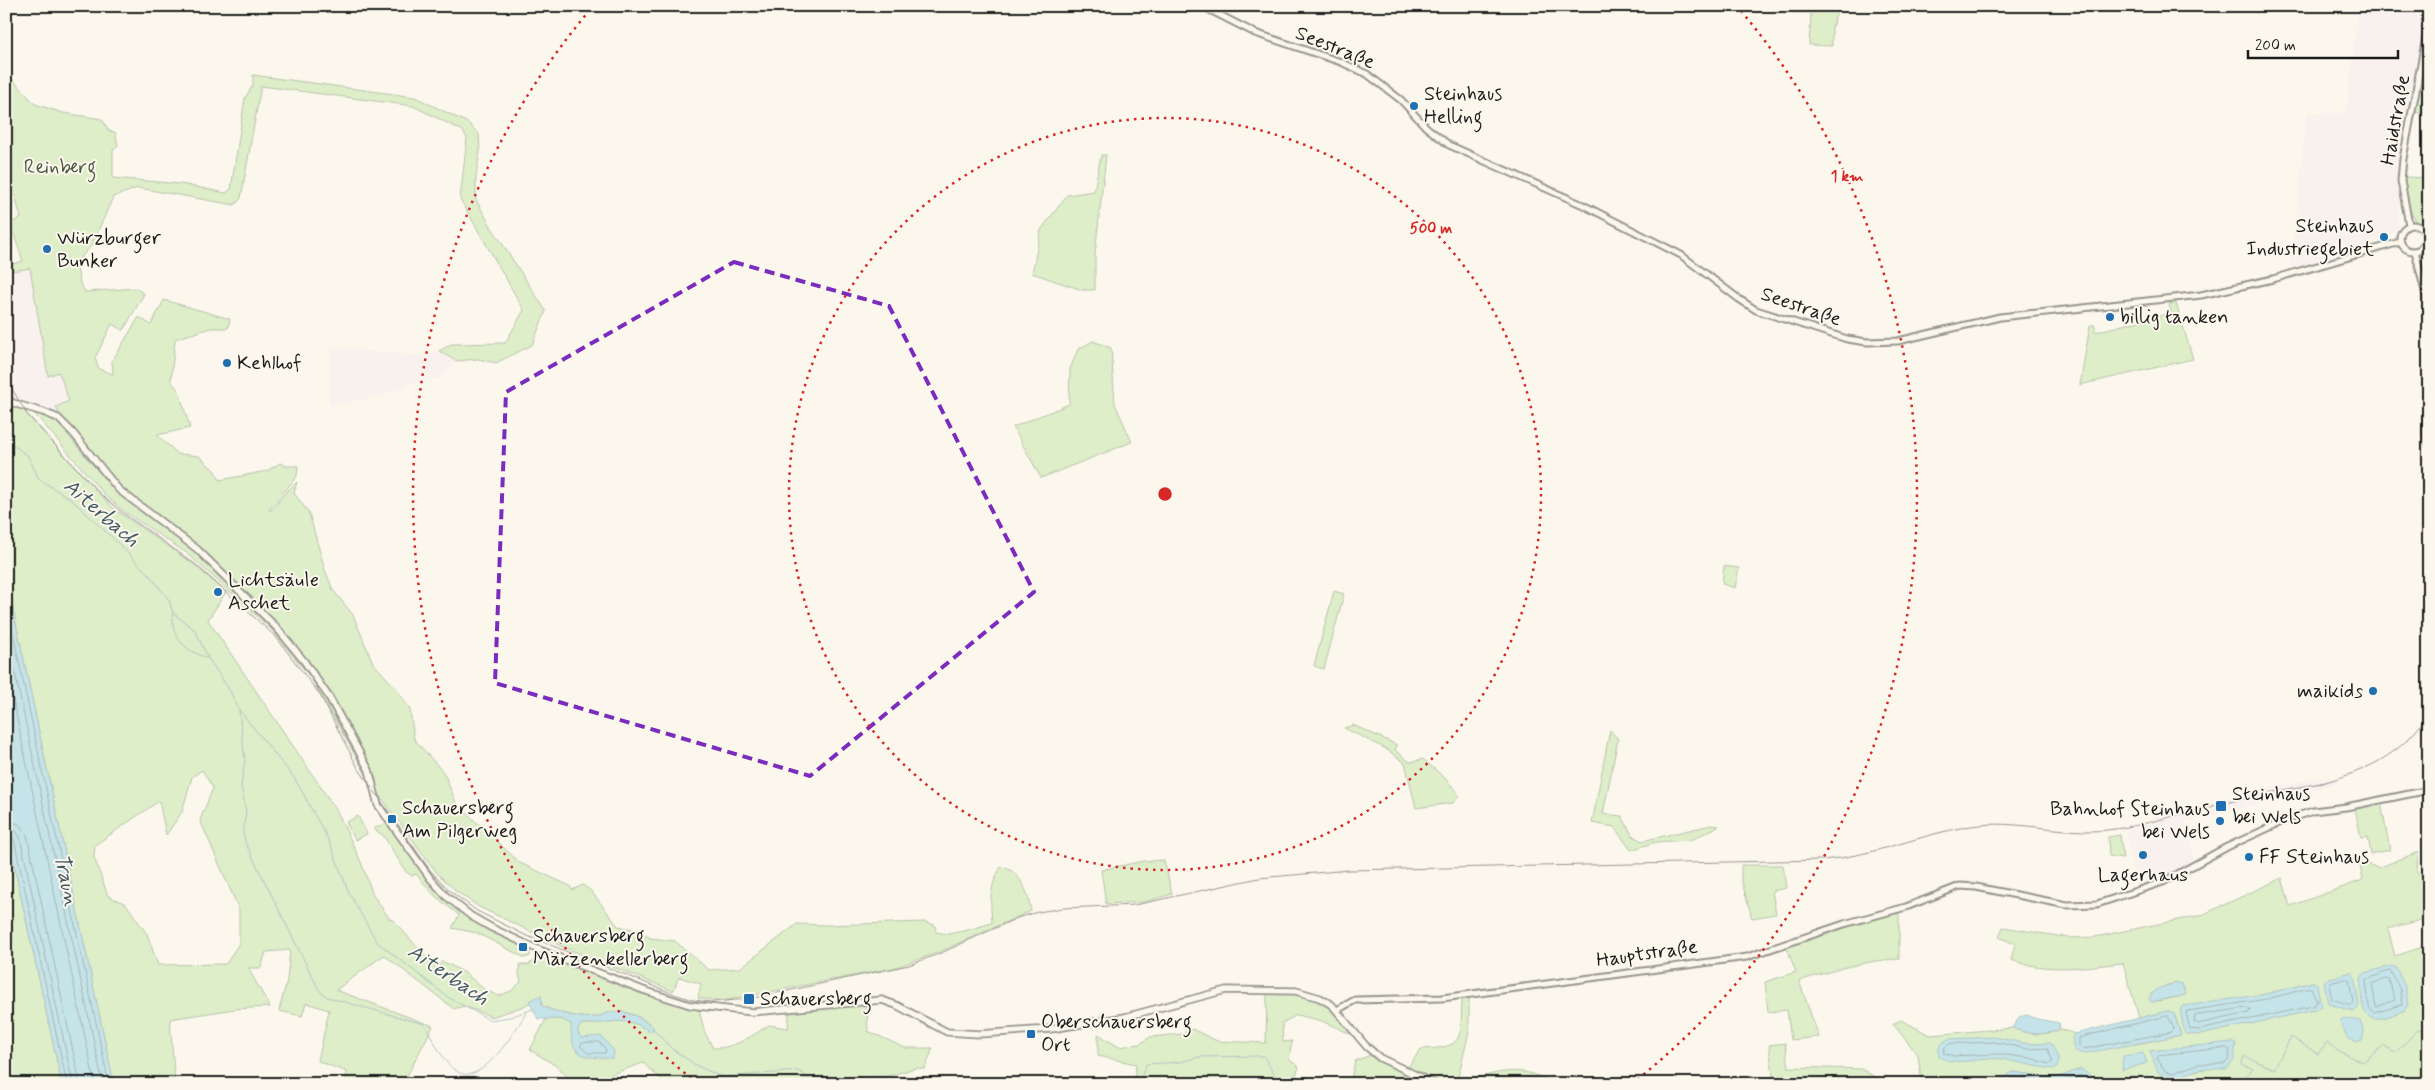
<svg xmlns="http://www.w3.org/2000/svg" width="2435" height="1090" viewBox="0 0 2435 1090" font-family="Mynerve,sans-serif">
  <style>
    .built { fill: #f4e8ee }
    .green { fill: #b8e29e; stroke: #6a7f5d; fill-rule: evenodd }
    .water { fill: #83cce4; stroke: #5a8694 }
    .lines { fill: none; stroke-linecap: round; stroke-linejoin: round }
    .shore { stroke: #45626c; stroke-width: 1 }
    .stream { stroke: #5a8694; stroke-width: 1 }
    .tertiary-casing { stroke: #1c1c1c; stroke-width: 9 }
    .secondary-casing { stroke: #1c1c1c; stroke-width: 9 }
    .tertiary { stroke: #fbf7ec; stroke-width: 5 }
    .secondary { stroke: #fbf7ec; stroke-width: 5.5 }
    .rail { stroke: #1c1c1c; stroke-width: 1 }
    .marked { fill: none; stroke: #7b2cbf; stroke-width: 4; stroke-dasharray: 10 6; stroke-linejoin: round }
    .ring { fill: none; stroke: #d62828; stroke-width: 2.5; stroke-dasharray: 2.5 5 }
    .poi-dot { fill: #1f6fb2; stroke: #fbf7ec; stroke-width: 2 }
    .labels { text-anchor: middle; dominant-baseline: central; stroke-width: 4; stroke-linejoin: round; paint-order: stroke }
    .street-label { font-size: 20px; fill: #1c1c1c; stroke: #fbf7ec }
    .poi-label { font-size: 20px; fill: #1c1c1c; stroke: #fbf7ec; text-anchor: start }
    .park-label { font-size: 20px; fill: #4b5743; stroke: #fbf7ec }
    .water-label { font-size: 21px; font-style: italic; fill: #405a62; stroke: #fbf7ec }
    .centre { fill: #d62828; stroke: #fbf7ec; stroke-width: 2.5 }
    .ring-label { font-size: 15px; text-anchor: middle; font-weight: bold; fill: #d62828; stroke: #fbf7ec; stroke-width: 4; stroke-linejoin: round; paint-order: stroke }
  </style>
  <rect width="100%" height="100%" fill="#fbf7ec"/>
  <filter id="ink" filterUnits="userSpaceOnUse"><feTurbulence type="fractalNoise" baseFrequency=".02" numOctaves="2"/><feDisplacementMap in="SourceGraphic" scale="10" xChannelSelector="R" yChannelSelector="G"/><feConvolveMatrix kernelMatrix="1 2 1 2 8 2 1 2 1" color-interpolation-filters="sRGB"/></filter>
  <g filter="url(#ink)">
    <!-- built -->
    <path class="built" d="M2358 6H2429L2400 161 2398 227 2391 234 2361 248 2290 271 2307 113H2346Z
      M6 264H12L13 271 30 268 48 375 59 372 69 401 56 407 61 417 54 412 10 399 6 392Z
      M332 347 410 355H426L439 351 456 361 441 378 410 383 381 396 329 406 330 359Z
      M2335 777 2336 783 2320 788 2187 822 2194 861 2161 880 2141 887 2136 884 2126 829 2154 824 2151 817 2314 778Z"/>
    <!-- green -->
    <path class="green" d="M1780 6H1814V12H1837L1832 27V46L1809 45 1811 13 1780 11Z
      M2429 33V112L2413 113Z
      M6 72 35 104 63 113 102 119 109 131 115 132 118 145 113 151V178L181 184 226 193 231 189 245 98 253 85V75L415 97 468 123 479 134 480 150 476 177V200L492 228 546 311 532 345 496 363 478 359 456 361 439 351 451 344 505 343 524 310 460 199 467 138 463 131 413 106 261 86 241 198 235 205 138 188 113 197 92 245 76 263 80 283 85 292 136 288 144 294 123 331 112 324 95 358 99 369 113 374 112 361 139 317 151 325 164 300 230 319 228 328H211L175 339 171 381 179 391 190 428 157 435 178 454 199 456 214 470 220 480 267 471 280 463 286 466H298L297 476 269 510 271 511 285 493 297 482 294 493 309 513 325 570 333 590 353 615 373 663 397 689 410 710 414 739 444 773 456 803 520 863 570 886 572 890 583 885 591 891 618 926 632 929 651 938 675 941 709 970 740 968 797 924 826 925 925 922 935 925 936 932 948 934 964 931 992 923C990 898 989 889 1001 867 1020 869 1029 894 1031 911L939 952 894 968 723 1001 698 998 701 984 679 977 673 991 563 947 479 907 457 892 437 873 378 793 376 779 332 696 308 660 274 620 200 548 131 496 113 479 61 417 56 407 69 401 59 372 48 376 30 268 13 271 12 264 23 261 10 223 21 218 14 192 8 188Z
      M1101 155H1106L1095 254V290H1082L1032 273 1041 230 1067 195 1094 191Z
      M2404 177 2429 178V224H2420C2405 211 2405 196 2404 177Z
      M2176 303 2193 359 2080 385 2090 325H2095V332L2171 313 2169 304Z
      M1093 341 1111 348 1115 404 1132 442 1041 478 1013 427 1069 404 1070 369 1078 349Z
      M6 403 22 409 113 508 192 563 226 592 208 620 337 811 361 862 373 895 389 918 394 921 437 969 442 961 465 973 485 990 499 996 511 991 521 982 519 973 520 964 528 965 544 954 657 998 699 1010 705 1033 713 1048C733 1049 752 1036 769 1025L788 1028 789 1013 867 1003 868 1031 905 1048H933L925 1069 916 1068 874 1080 861 1077 843 1084H666L643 1063 598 1079 600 1084H574L558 1067 530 1050 546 1019H561L571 1024 577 1052 601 1037 581 1038 577 1031 582 1024C608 1025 626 1013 650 1032L654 1028C645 1018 624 1009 611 1012 606 1013 601 1016 596 1017 580 1020 557 1012 542 1006L541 996 524 1006 492 1017 464 1006 454 1009 384 955 336 990 433 1026 406 1078 381 1084H345L347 1072 318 1061 329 1010 306 1003 302 1016 279 1011 287 980 290 950 266 952 261 968H248L270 1007 235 1009 170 1019 175 1084H114L11 600 6 588ZM202 770 213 788 200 820 239 910V943L226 964 158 965 147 934 126 904 108 896 94 857 95 845 159 801 166 835 182 812 192 777Z
      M33 412 46 415 56 421 112 488 189 545 278 632 325 695 366 770 368 778 311 678 272 630 188 554 122 510 104 494Z
      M1724 566 1739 568 1735 588 1722 584Z
      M1334 591 1344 594 1324 669 1314 666Z
      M1353 725 1397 745 1395 750 1410 762 1423 759 1447 780 1459 795 1453 803 1416 808 1405 763 1386 749 1344 728Z
      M1610 730 1618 739 1603 814 1622 816 1632 835 1642 841 1711 825 1719 826 1691 840 1656 842 1631 850 1614 827 1592 823Z
      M2381 803 2390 850 2371 854 2368 837 2361 838 2355 808Z
      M358 816 367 834 355 840 346 822Z
      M387 823 420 870 453 906 482 926 530 950V956L525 958 477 933 452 928 459 915 435 896 416 874 412 876 406 872 383 835 373 829Z
      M6 828 62 1084H6Z
      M2120 835 2123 858 2109 856 2108 837Z
      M2418 852 2417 872 2426 880 2428 918 2388 929 2395 956 2429 945V1084H2087L2090 1082 2081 1069 2056 1078 2013 1072 1994 1084H1922L1918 1055 1893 1024 1901 1020 1930 1035 2013 1028C2027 1035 2046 1036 2060 1029L2075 1034 2072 1037 2136 1044 2181 1035 2174 1013 2168 1011 2139 1018 2123 963C2085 967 2047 973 2011 960L2015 944 1999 937 2003 927 2070 938 2095 937 2202 915 2282 878 2290 906 2363 880 2359 861 2378 868ZM2313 982 2185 1034 2266 994ZM2177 983 2185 989 2178 997 2151 1002V994L2167 985ZM2187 1048 2206 1069 2191 1071 2182 1076 2150 1051Z
      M1164 860 1172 894 1144 902 1106 904 1101 870 1143 861Z
      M1741 865H1783L1786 888 1772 891 1776 914 1752 918 1741 879Z
      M1899 913V959C1864 960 1832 971 1799 981L1819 1037 1791 1040 1787 1010 1768 1012 1765 982 1796 972 1787 948 1803 939Z
      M1267 992C1315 994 1325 999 1355 1036L1322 1021 1297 1015 1282 1023 1283 1042 1292 1041 1289 1059 1299 1067 1296 1076 1299 1084H1134L1136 1064 1098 1056V1034L1119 1047 1140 1044 1150 1037 1182 1034 1192 1029 1217 1041 1266 1043Z
      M1469 998V1032L1457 1082C1496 1075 1517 1061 1554 1084H1546L1535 1078 1515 1076 1496 1084H1441L1408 1067 1421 1049C1466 1048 1460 1039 1462 999Z
      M1785 1043 1789 1067 1861 1069 1875 1077 1881 1084H1774L1769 1045Z
      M1370 1055 1378 1061 1405 1073 1402 1084H1350L1355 1061Z"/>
    <!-- water -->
    <path class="water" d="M6 588 11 600 114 1084H62L6 828Z
      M2391 966 2396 968 2405 987 2408 1004 2404 1011C2395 1013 2385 1019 2376 1019 2359 1019 2361 989 2361 978L2365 973Z
      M2351 972 2354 975 2359 1005 2357 1009 2353 1011 2328 1004 2324 983 2327 979Z
      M2313 982 2317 984 2321 1006 2315 1010 2200 1035 2185 1034 2180 1010 2184 1006 2266 994Z
      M2177 983 2182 984 2186 995 2151 1002 2149 999C2153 988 2167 986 2177 983Z
      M541 995 542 1006C556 1012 581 1020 596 1017 602 1016 606 1013 611 1012 624 1009 645 1019 654 1028L650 1032C626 1013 609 1025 582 1024L577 1031 581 1038 601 1036 614 1051 613 1058C584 1058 570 1058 571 1024L561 1019H538L529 1001Z
      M2168 1011 2174 1013 2181 1035 2082 1054 2074 1050 2072 1037 2075 1034Z
      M2027 1015 2037 1019 2059 1023 2060 1029C2046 1036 2027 1035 2013 1028L2019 1017Z
      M2344 1018 2360 1021 2364 1032 2362 1040 2356 1042 2348 1039 2340 1021Z
      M1995 1037 2028 1044 2049 1043 2052 1045 2059 1060 2057 1068C2050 1071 2012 1060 2000 1059 1981 1057 1956 1067 1939 1057 1937 1048 1940 1044 1948 1039Z
      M2232 1042 2236 1043 2234 1060 2227 1069H2199L2182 1076 2166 1077 2158 1072 2150 1051Z
      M2143 1053 2147 1063 2122 1070 2123 1056Z
      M2081 1069 2092 1077 2090 1082 1994 1084 2013 1072 2056 1078Z"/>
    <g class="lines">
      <!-- shore -->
      <path class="shore" d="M6 601 109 1084
        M6 631 103 1084
        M6 667 95 1084
        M6 821 19 824 27 835 80 1084
        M6 828 15 830 20 837 73 1084
        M6 834 11 835 14 839 67 1084
        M2390 971 2400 989 2402 1005 2373 1013 2369 1007 2366 980Z
        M2347 979 2349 980 2353 1002 2351 1005 2332 999 2329 986 2331 983Z
        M2386 979 2389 980 2395 1000 2376 1007 2372 984Z
        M2311 988 2317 1001 2313 1006 2199 1030 2190 1029 2186 1013 2188 1011 2267 999Z
        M2247 1008 2250 1010 2248 1013 2198 1024 2194 1022 2195 1016Z
        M2168 1016 2174 1029 2172 1032 2083 1049 2079 1047V1038Z
        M599 1042 606 1049 605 1053H588L580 1046 582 1043Z
        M1995 1042 2028 1049 2047 1048 2053 1062 2049 1064 2030 1058 1999 1054 1954 1056 1943 1053 1945 1047 1949 1044Z
        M2227 1048 2230 1050 2229 1059 2225 1064H2198L2173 1073 2165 1071 2157 1058 2160 1055Z
        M2003 1084 2014 1077 2056 1083 2080 1075 2085 1078V1084"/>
      <!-- stream -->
      <path class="stream" d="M6 440 28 456 39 479 72 500 117 542 152 578 169 600 173 613 195 630 208 658 230 691 239 710 295 779 329 841 349 893 377 942 449 998 490 1020 510 1017 533 1009
        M173 613C170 638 185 650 207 658
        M239 711 245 760 241 786 246 812 243 832 245 842 319 990 327 997 424 1024C434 1039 443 1065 460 1073 484 1084 516 1029 527 1012
        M653 1029 672 1049 697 1066 722 1077 798 1071 804 1074 813 1084
        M1139 1084 1146 1064 1180 1062 1199 1057 1264 1056 1279 1084
        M1824 1084 1838 1079 1855 1084
        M1944 1084 1957 1078 1962 1084
        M2136 1084 2139 1080 2145 1084
        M2196 1084 2197 1082 2199 1084
        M2232 1084 2241 1081 2253 1069 2242 1064 2244 1056 2274 1069 2291 1037 2318 1054 2327 1042 2338 1051 2363 1062 2383 1046 2395 1053 2418 1030 2425 1029 2426 1041 2429 1046"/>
      <!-- tertiary casing -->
      <g class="tertiary-casing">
        <path id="tertiary" d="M1202 6 1255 33 1341 62 1367 74 1401 100 1426 127 1449 145 1583 205 1681 255 1739 299 1756 310 1847 339 1867 342 1898 341 2000 317 2201 295 2273 279 2400 242
          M2400 238a13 13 0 1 1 26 0a13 13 0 1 1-26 0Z
          M2409 225 2401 181 2403 159 2429 21
          M2415 251 2429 308
          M2429 376 2426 433 2429 445
          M1337 1010 1355 1000 1442 998 1747 957 1844 924 1906 907 1960 886 1976 887 2067 905 2097 904 2163 882 2227 847 2288 819 2313 811 2346 807 2429 790"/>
      </g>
      <!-- secondary casing -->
      <g class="secondary-casing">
        <path id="secondary" d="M6 398 13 403 43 412 58 418 73 433 119 490 197 549 277 628 304 661 329 697 369 770 378 805 430 878 446 896 471 916 492 928 537 949 643 990 690 1005 752 1012 882 1000 896 1005 947 1032 979 1034 1051 1029 1125 1017 1226 990 1296 991 1320 998 1332 1005 1366 1046 1380 1058 1435 1084"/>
      </g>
      <!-- tertiary -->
      <use href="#tertiary" class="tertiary"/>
      <!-- secondary -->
      <use href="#secondary" class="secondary"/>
      <!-- rail -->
      <path class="rail" d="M6 379 27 414 100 494 123 513 195 564 276 637 320 695 358 768 430 870 450 891 477 911 525 935 674 994 693 1000 712 1002 749 999 909 965 941 953 1017 918 1038 912 1063 908 1135 905 1259 878 1349 870 1823 860C1874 856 1921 834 1971 826 2017 819 2061 835 2107 830 2135 827 2162 819 2189 812 2233 801 2277 790 2322 783
        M2317 784C2363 773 2403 755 2429 713"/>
    </g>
  </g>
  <!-- marked area -->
  <path d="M0 0H2435V1090H0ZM734 262 889 306 1034 592 810 776 495 683 506 392Z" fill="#fbf7ec" fill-opacity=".55" fill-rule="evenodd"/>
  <path class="marked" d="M734 262 889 306 1034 592 810 776 495 683 506 392Z"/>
  <!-- distance rings -->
  <g class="ring">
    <circle cx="1165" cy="494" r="376"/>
    <path d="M697 1083A752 752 0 0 1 589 11M1741 11A752 752 0 0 1 1633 1083"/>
  </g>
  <!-- markers -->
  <g class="poi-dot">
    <circle cx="1414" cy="106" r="5"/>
    <circle cx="2384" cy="237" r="5"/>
    <circle cx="47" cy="249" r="5"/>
    <circle cx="2110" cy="317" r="5"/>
    <circle cx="227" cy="363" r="5"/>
    <circle cx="218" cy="592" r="5"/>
    <circle cx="2373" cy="691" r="5"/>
    <rect x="2215" y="800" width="12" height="12" rx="2.5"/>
    <rect x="387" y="814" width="10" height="10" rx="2.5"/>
    <circle cx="2220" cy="821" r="5"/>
    <circle cx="2143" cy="855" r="5"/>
    <circle cx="2249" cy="857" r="5"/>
    <rect x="518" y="942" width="10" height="10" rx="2.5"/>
    <rect x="743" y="993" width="12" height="12" rx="2.5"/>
    <rect x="1026" y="1029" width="10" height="10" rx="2.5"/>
  </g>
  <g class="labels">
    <!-- street labels -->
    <g class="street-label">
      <text transform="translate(1335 48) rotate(22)">Seestraße</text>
      <text transform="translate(2396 120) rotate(-80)">Haidstraße</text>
      <text transform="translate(1801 307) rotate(19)">Seestraße</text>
      <text transform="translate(1647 954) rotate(-8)">Hauptstraße</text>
    </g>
    <!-- poi labels -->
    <g class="poi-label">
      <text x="1424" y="94">Steinhaus<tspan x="1424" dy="23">Helling</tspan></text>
      <text x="2374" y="226" text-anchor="end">Steinhaus<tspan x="2374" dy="23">Industriegebiet</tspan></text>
      <text x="57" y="238">Würzburger<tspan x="57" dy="23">Bunker</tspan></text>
      <text x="2120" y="317">billig tanken</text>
      <text x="237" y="363">Kehlhof</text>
      <text x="228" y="580">Lichtsäule<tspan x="228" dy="23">Aschet</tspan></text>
      <text x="2363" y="691" text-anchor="end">maikids</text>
      <text x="2232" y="794">Steinhaus<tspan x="2232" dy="23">bei Wels</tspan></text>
      <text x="402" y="808">Schauersberg<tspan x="402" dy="23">Am Pilgerweg</tspan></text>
      <text x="2210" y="809" text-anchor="end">Bahnhof Steinhaus<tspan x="2210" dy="23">bei Wels</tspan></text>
      <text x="2259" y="857">FF Steinhaus</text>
      <text x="2143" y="875" text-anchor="middle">Lagerhaus</text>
      <text x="533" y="936">Schauersberg<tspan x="533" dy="23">Märzenkellerberg</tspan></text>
      <text x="760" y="999">Schauersberg</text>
      <text x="1041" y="1022">Oberschauersberg<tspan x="1041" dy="23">Ort</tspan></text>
    </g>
    <!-- park labels -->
    <g class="park-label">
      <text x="60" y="167">Reinberg</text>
    </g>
    <!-- water labels -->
    <g class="water-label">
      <text transform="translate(101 513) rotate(41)">Aiterbach</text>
      <text transform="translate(66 880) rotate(78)">Traun</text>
      <text transform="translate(448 975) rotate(34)">Aiterbach</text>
    </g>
  </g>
  <circle cx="1165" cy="494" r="8" class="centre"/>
  <g class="ring-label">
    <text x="1847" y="181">1 km</text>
    <text x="1431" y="233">500 m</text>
  </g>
  <!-- margin -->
  <rect width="2435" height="1090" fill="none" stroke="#fbf7ec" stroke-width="25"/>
  <rect x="12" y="12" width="2410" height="1065" fill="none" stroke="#1c1c1c" stroke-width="2" filter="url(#ink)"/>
  <!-- scale -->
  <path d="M2248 50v8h150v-8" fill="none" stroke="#1c1c1c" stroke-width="2.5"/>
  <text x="2255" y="50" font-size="15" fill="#1c1c1c" stroke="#fbf7ec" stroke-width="4" paint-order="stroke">200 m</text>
</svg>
